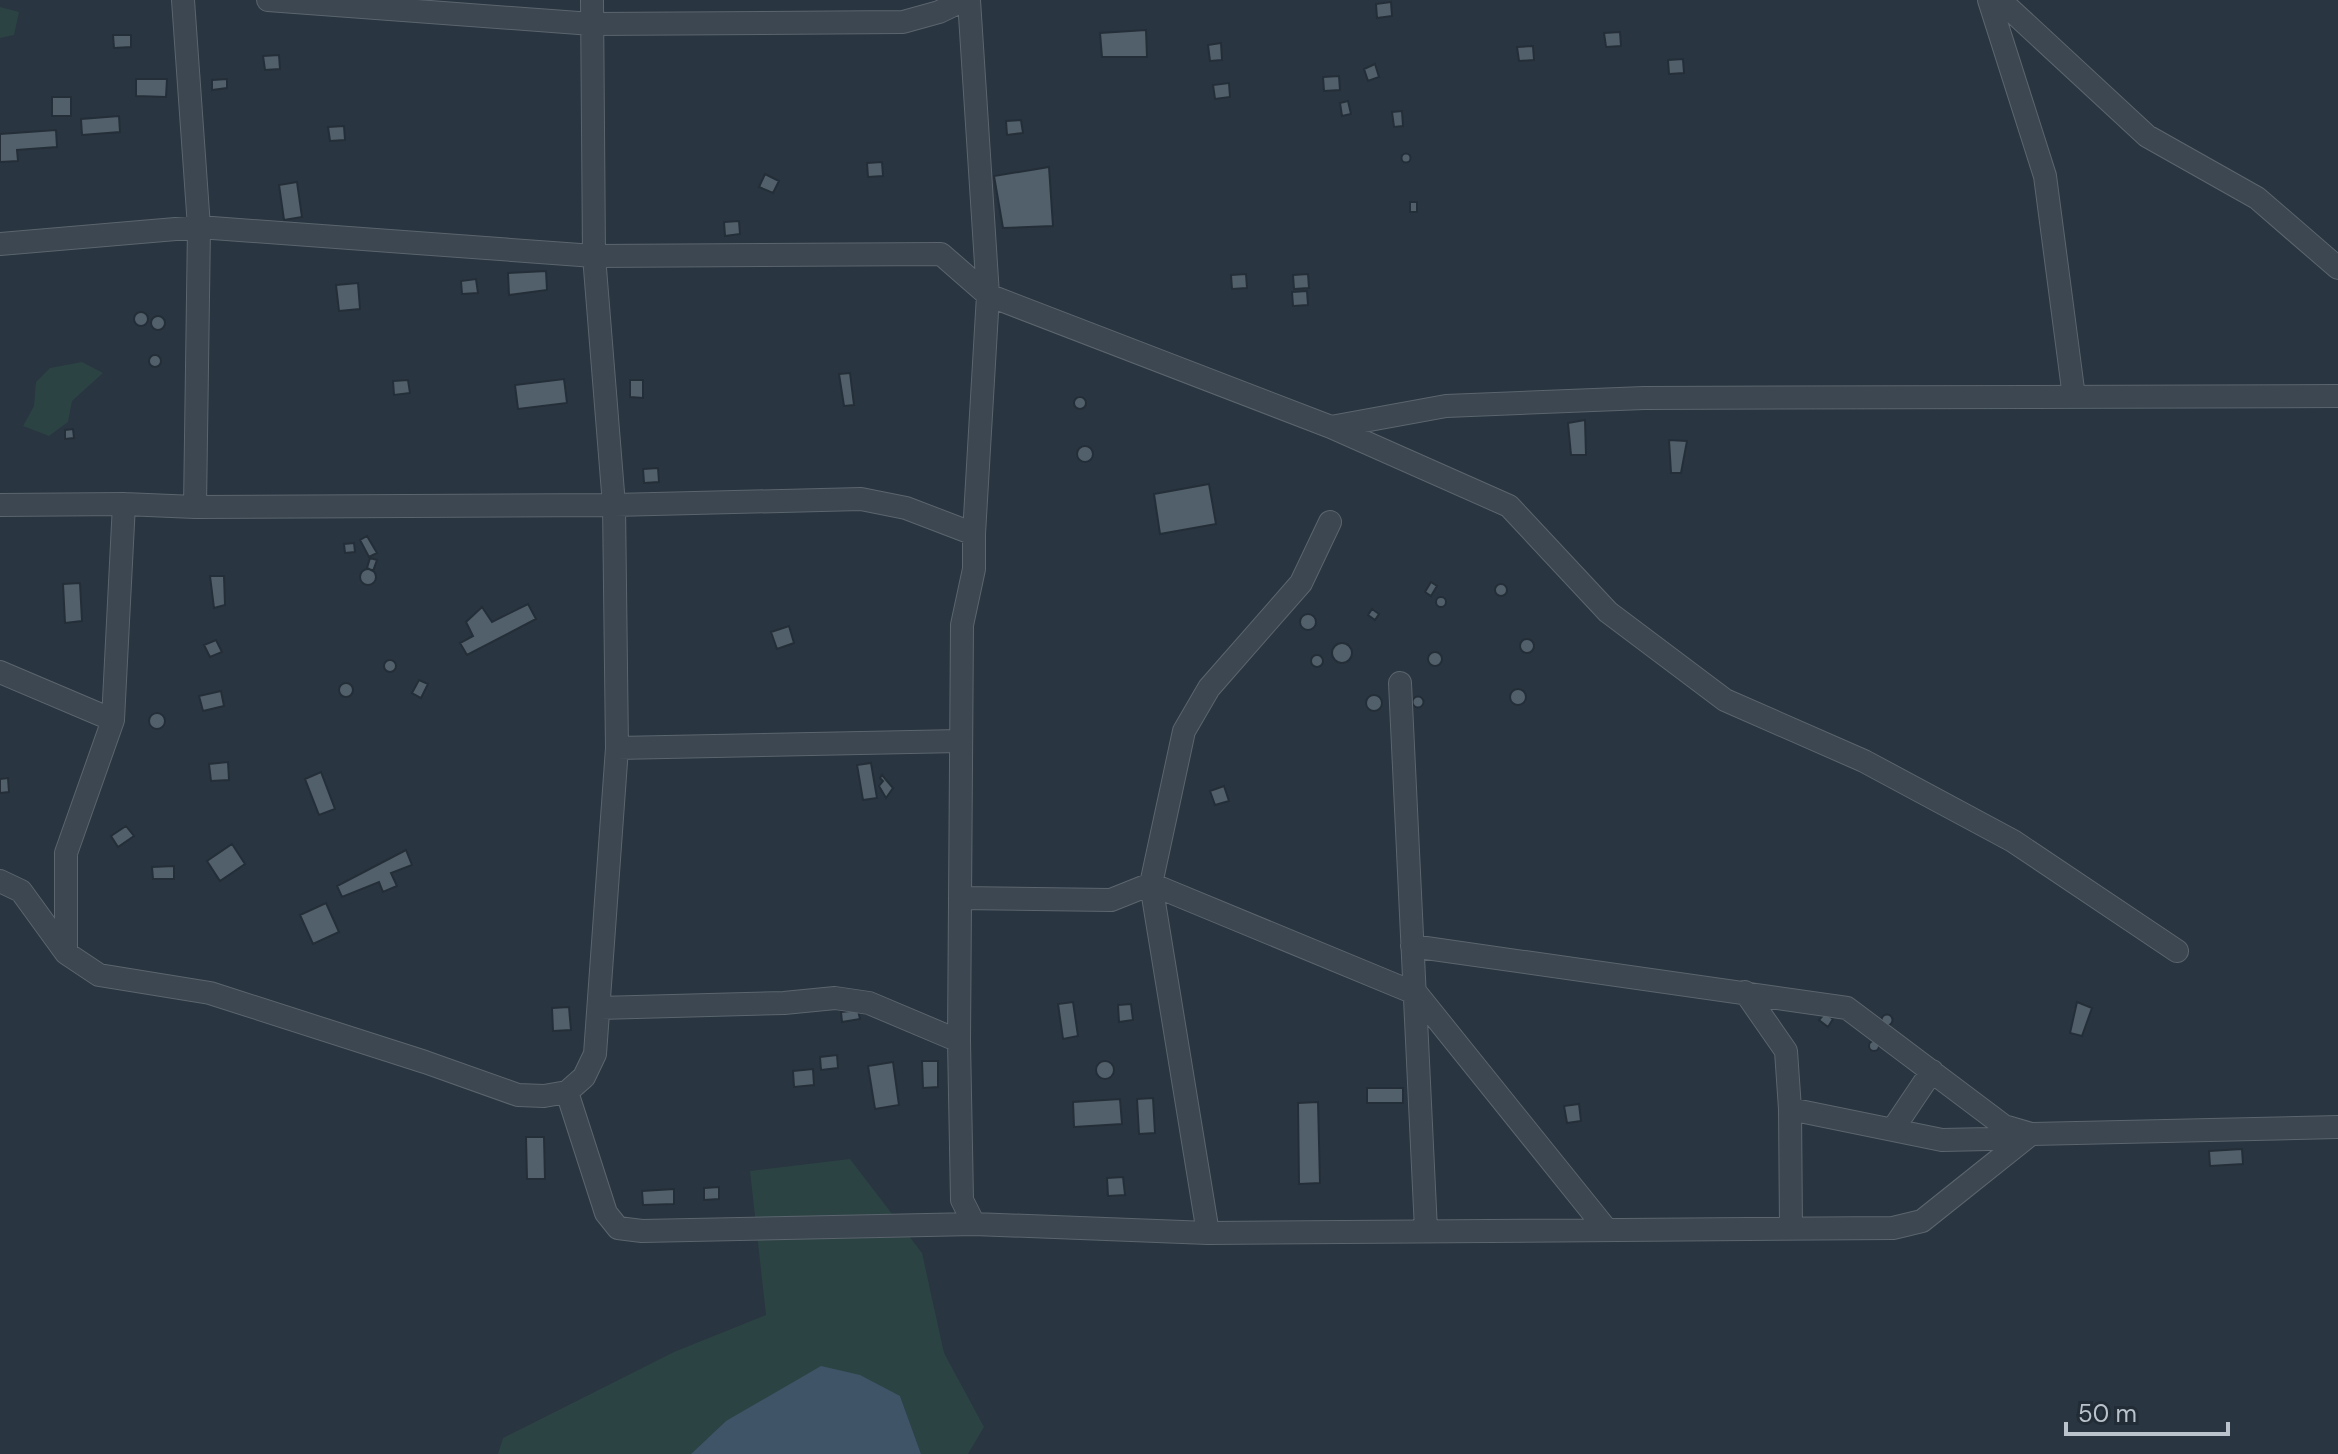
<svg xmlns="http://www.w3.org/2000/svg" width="2338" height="1454" viewBox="0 0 2338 1454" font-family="'DM Sans',sans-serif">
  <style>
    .green { fill: #2c4343 }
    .water { fill: #405468 }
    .building { fill: #52606b; stroke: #242e38; stroke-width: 2 }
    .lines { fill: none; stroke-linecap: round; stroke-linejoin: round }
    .minor-casing { stroke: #5b656e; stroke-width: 24 }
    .minor { stroke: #3d4751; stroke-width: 22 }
  </style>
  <rect width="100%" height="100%" fill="#293541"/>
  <!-- green -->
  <path class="green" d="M0 7 19 12 14 35 0 38Z
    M82 362 103 373 72 401 68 422 49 436 23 426 34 406 36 382 50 368Z
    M850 1159 922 1253 944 1353 984 1427 968 1454H921L900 1396 726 1421 691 1454H498L503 1438 674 1352 766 1315 750 1171Z"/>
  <!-- water -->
  <path class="water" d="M821 1366 860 1375 900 1396 921 1454H691L726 1421Z"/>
  <!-- building -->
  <path class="building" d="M1391 2 1392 16 1377 18 1376 4Z
    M1146 30 1147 57H1102L1100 33Z
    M1620 32 1621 46 1606 47 1604 33Z
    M113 35H131V47L114 48Z
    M1221 43 1222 60 1210 61 1208 45Z
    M1533 46 1534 60 1519 61 1517 47Z
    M279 55 280 69 265 70 263 56Z
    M1683 59 1684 73 1669 74 1668 60Z
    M1375 64 1379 77 1368 81 1364 69Z
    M1339 76 1340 90 1324 91 1323 77Z
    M136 79H167L166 97 136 96Z
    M227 79V88L212 90V80Z
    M1229 83 1230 97 1215 99 1213 85Z
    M52 97H71V116H52Z
    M1348 101 1351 114 1342 116 1340 103Z
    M1402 111 1403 126 1394 127 1392 112Z
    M119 116 120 132 82 135 81 119Z
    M1021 120 1023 133 1007 135 1006 121Z
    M344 126 345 140 330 141 328 127Z
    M56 130 57 147 17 150 18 161 0 162V134Z
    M1401.5 158a4.5 4.5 0 1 1 9 0a4.5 4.5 0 1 1-9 0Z
    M882 162 883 176 868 177 867 163Z
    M1049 167 1053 226 1003 228 994 176Z
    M765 174 779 181 773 193 759 187Z
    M297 182 302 217 284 220 279 185Z
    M1410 202H1417V212H1410Z
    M739 221 740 234 725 236 724 222Z
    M546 271 547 290 509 295 508 273Z
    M1246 274 1247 288 1232 289 1231 275Z
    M1308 274 1309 288 1294 289 1293 275Z
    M476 279 478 293 462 294 461 281Z
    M358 283 360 309 339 311 336 285Z
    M1307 291 1308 305 1293 306 1292 292Z
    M134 319a7 7 0 1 1 14 0a7 7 0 1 1-14 0Z
    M151 323a7 7 0 1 1 14 0a7 7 0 1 1-14 0Z
    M149 361a6 6 0 1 1 12 0a6 6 0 1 1-12 0Z
    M850 373 854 405 844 406 839 374Z
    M564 379 567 403 518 409 515 385Z
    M408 380 410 393 394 395 393 381Z
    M630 380H643V398L630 397Z
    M1074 403a6 6 0 1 1 12 0a6 6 0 1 1-12 0Z
    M1585 420 1586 455H1571L1568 423Z
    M73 429 74 438 65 439V430Z
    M1669 440 1687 441 1681 473H1671Z
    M1077 454a8 8 0 1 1 16 0a8 8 0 1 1-16 0Z
    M658 468 659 482 644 483 643 469Z
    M1209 484 1216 524 1160 534 1154 494Z
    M367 536 377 553 369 557 360 540Z
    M354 543 355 552 345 553 344 544Z
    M370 558 377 560 373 571 367 568Z
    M360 577a8 8 0 1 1 16 0a8 8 0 1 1-16 0Z
    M210 576H224L225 605 214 608Z
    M1431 582 1437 586 1431 596 1425 592Z
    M80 583 82 621 65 623 63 584Z
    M1495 590a6 6 0 1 1 12 0a6 6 0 1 1-12 0Z
    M1436 602a5 5 0 1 1 10 0a5 5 0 1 1-10 0Z
    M528 604 536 619 467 655 460 643 473 636 466 622 482 607 492 622Z
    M1372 609 1379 614 1375 620 1368 615Z
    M1300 622a8 8 0 1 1 16 0a8 8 0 1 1-16 0Z
    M789 626 794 643 777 649 771 632Z
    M1520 646a7 7 0 1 1 14 0a7 7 0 1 1-14 0Z
    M216 640 222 652 210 657 204 645Z
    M1332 653a10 10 0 1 1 20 0a10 10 0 1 1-20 0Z
    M1428 659a7 7 0 1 1 14 0a7 7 0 1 1-14 0Z
    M1311 661a6 6 0 1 1 12 0a6 6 0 1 1-12 0Z
    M384 666a6 6 0 1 1 12 0a6 6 0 1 1-12 0Z
    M419 680 428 684 421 698 412 693Z
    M339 690a7 7 0 1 1 14 0a7 7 0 1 1-14 0Z
    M1510 697a8 8 0 1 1 16 0a8 8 0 1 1-16 0Z
    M221 691 224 706 203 711 199 696Z
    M1366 703a8 8 0 1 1 16 0a8 8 0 1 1-16 0Z
    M1412.5 702a5.5 5.5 0 1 1 11 0a5.5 5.5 0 1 1-11 0Z
    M149 721a8 8 0 1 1 16 0a8 8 0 1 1-16 0Z
    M228 762 229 780 211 781 209 764Z
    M871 763 877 798 863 800 857 765Z
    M321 772 335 809 319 815 305 779Z
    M882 775 893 788 886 798 879 786 883 781 880 778Z
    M8 778 9 792 0 793V779Z
    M1224 786 1229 801 1215 805 1210 791Z
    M126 826 134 836 118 847 111 836Z
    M232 844 245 864 220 881 207 861Z
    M406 850 412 865 391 873 397 886 383 892 379 882 342 897 337 886Z
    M174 866V879H153L152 867Z
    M326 903 339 932 313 944 300 915Z
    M1073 1002 1078 1036 1063 1039 1058 1004Z
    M2077 1002 2092 1008 2082 1036 2070 1033Z
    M1131 1004 1133 1020 1119 1022 1118 1005Z
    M569 1007 571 1030 553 1031 552 1008Z
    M858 1010 860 1019 842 1022 841 1012Z
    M1825 1013 1833 1019 1828 1027 1819 1020Z
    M1881.5 1020a5.5 5.5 0 1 1 11 0a5.5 5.5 0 1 1-11 0Z
    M1869 1046a5 5 0 1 1 10 0a5 5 0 1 1-10 0Z
    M837 1055 838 1068 821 1070 820 1057Z
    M1096 1070a9 9 0 1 1 18 0a9 9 0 1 1-18 0Z
    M922 1061H938V1087L923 1088Z
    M893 1062 899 1105 875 1109 868 1066Z
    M813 1069 814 1085 794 1087 793 1071Z
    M1367 1088H1403V1103H1367Z
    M1153 1098 1155 1133 1139 1134 1137 1099Z
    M1120 1099 1122 1124 1074 1127 1073 1102Z
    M1318 1102 1320 1183 1299 1184 1298 1103Z
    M1579 1104 1581 1121 1567 1123 1564 1106Z
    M526 1137H544L545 1179H527Z
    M2242 1149 2243 1164 2210 1166 2209 1151Z
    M1123 1177 1125 1195 1108 1196 1107 1178Z
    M719 1187V1199L704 1200V1188Z
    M674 1189V1204L643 1205 642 1191Z"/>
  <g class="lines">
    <!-- minor casing -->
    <g class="minor-casing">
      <path id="minor" d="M183 0 199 227 195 507
        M268 0 592 24 903 22 939 12 964 0
        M969 0 988 295 974 534
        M1989 0 2045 176 2074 397
        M2000 0 2147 136 2257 198 2338 268
        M0 244 199 227 594 256 941 254 988 295 1331 427 1446 406 1644 398 2338 396
        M1331 427 1509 506 1608 612 1725 700 1864 761 2013 841 2177 951
        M0 505 124 504 195 507 614 505 861 499 906 508 974 534V569L962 625 959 1041 962 1200 974 1224
        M0 672 113 720
        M1400 683 1426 1230
        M617 748 960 741
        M0 881 21 891 66 953 99 975 210 993 425 1062 518 1095 544 1096 567 1092 584 1077 595 1054 617 748 614 505 594 256 592 0
        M960 898 1111 900 1151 884 1417 994 1606 1229
        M1412 946 1847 1008 2004 1126 2031 1134
        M66 953V853L113 720 124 504
        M1745 992 1786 1051 1790 1109 1791 1228
        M599 1008 784 1003 835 998 869 1003 959 1041
        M567 1092 606 1213 618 1228 642 1231 974 1224 1208 1233 1893 1228 1922 1221 2031 1134
        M1790 1109 1942 1140 1989 1139 2031 1134 2338 1127
        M1893 1129 1932 1071
        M1208 1233 1151 884 1184 731 1209 688 1301 583 1330 522"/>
    </g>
    <!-- minor -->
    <use href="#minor" class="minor"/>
  </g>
  <!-- scale -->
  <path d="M2066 1422v12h162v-12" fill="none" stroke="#bac2cb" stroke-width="4"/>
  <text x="2078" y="1422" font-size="24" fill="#bac2cb" stroke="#212c36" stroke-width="6" paint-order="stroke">50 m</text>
</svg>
